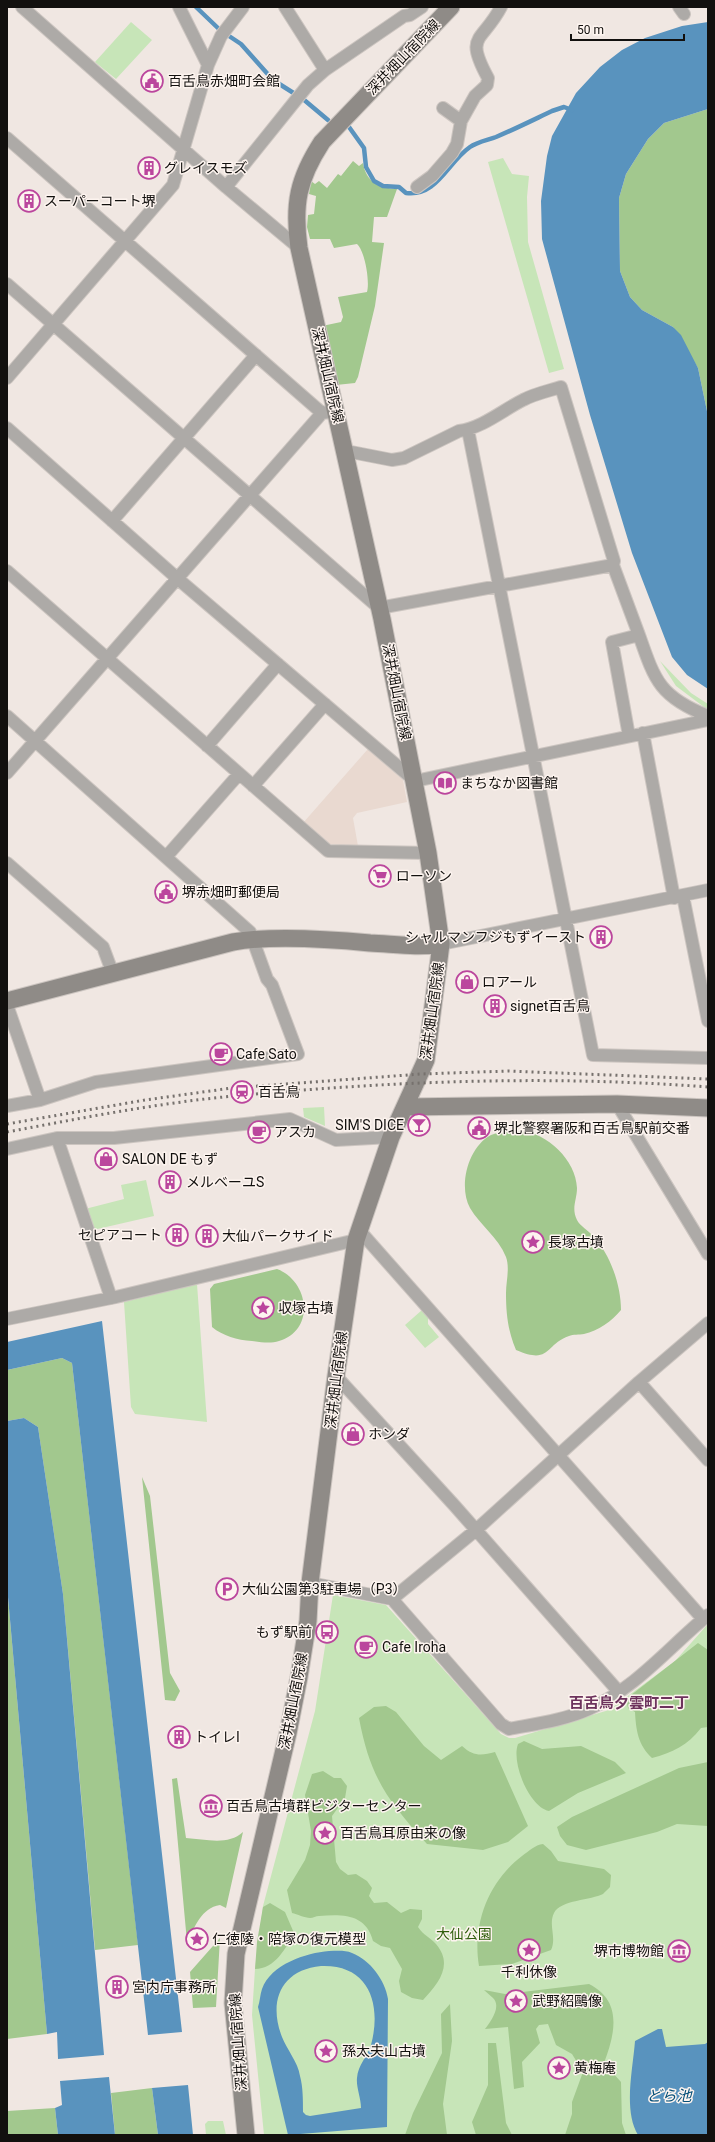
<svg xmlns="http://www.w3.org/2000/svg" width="715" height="2142" viewBox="0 0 715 2142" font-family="Roboto,'Noto Sans JP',sans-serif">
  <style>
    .built { fill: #e9d9d0 }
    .green { fill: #c7e5b8 }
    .forest { fill: #a2c88e }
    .water { fill: #5993be; fill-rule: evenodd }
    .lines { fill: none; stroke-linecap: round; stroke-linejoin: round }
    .stream { stroke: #5993be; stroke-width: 4.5 }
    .street-casing { stroke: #ccc5c0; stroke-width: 14 }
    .secondary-casing { stroke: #ccc5c0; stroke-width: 19 }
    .street { stroke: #adaaa7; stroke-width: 12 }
    .secondary { stroke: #8f8b87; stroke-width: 17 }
    .rail { stroke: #76716d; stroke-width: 3; stroke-dasharray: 2 4; stroke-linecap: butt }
    .labels { text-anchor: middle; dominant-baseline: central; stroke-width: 3; stroke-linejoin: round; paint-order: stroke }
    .street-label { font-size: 14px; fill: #12100e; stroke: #fdf4ef }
    .poi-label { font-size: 14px; fill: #12100e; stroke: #fdf4ef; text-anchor: start }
    .park-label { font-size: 14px; fill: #305e0c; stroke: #fdf4ef }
    .neighbourhood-label { font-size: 15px; font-weight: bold; fill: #6d335d; stroke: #fdf4ef }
    .water-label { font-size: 15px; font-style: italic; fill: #044e78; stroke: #fdf4ef }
  </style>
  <rect width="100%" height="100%" fill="#f0e7e2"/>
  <!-- built -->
  <path class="built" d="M368 749 403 780 407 802 357 813 353 818 358 846 326 844 303 823Z"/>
  <!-- green -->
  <path class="green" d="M131 22 152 40 116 79 95 62Z
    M503 158 512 174 529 176 527 197 528 242 564 369 549 373 488 162Z
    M660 661 691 693 708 704V710L676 686Z
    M324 1107 325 1126 304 1117 303 1108Z
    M146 1180 154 1216 93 1230 85 1209 124 1199 121 1185Z
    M197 1284 207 1422 135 1414 131 1407 124 1302Z
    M422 1310 428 1316V1324L439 1337 425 1348 405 1325Z
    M333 1595 386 1605 501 1734 509 1738H515L609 1710 675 1661 708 1624V2135H264L252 2015 255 1969 263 1906 315 1711Z
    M208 2121H223L226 2135H206L205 2124Z"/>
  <!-- forest -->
  <path class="forest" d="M708 109V416L698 368 673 327 642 310 630 297 620 271 619 198 626 174 648 139 664 123Z
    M353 161 359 166 363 163C366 182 379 188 397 189L387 217H374L372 242 384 243 375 306 358 377 355 383 336 385 322 326 341 322 343 317 338 297 367 292C370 282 365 251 357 244L334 248 330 239H310L307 227 308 215 314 214 316 196 309 194 311 181 315 184 319 181 327 188 338 174 341 176Z
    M521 1131C547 1133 576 1160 577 1188 577 1200 571 1208 577 1220 580 1226 588 1230 592 1235 610 1253 621 1285 621 1310 612 1321 598 1331 584 1334 579 1335 573 1334 569 1336 544 1345 551 1365 516 1350 508 1331 506 1314 506 1293 506 1282 510 1268 506 1257 498 1237 480 1225 470 1208 458 1186 468 1147 491 1135 500 1131 512 1132 521 1131Z
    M277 1269C309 1281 316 1330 279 1341 270 1344 261 1342 252 1341 237 1340 223 1336 212 1327L210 1289 214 1284Z
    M62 1358 72 1363 138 1945 95 1950 63 1594 38 1427 24 1418 7 1421V1370Z
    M142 1477 150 1496 170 1673 180 1691 175 1701 165 1700Z
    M7 1586 47 2034 7 2039Z
    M698 1643 708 1650V1727L701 1728C688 1745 672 1753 652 1758 638 1745 636 1730 635 1712L628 1708 626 1699Z
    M386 1706 396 1712 424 1746 441 1760 462 1746C473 1756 481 1756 495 1752L528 1826 508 1842 483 1850 427 1844C387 1800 370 1777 359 1718L374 1707Z
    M524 1741 542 1749 581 1746 615 1762 626 1773 578 1793 549 1811C529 1807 511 1762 518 1744Z
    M708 1762V1826L677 1824 657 1832 586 1850 567 1845 560 1836 557 1827 572 1817 679 1768Z
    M323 1771 334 1778H341L347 1786 345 1798 332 1816 336 1862 340 1869 348 1875 356 1874 367 1881 372 1888 369 1896 374 1903 387 1902 401 1913 410 1909 422 1910V1919L418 1927C424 1936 430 1937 436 1944 454 1965 438 1984 423 2000L412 1998 401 1992 399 1981 402 1969 390 1948 381 1946 373 1941C366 1914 343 1914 319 1916 316 1916 313 1918 310 1918 305 1918 297 1914 292 1913L287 1890 305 1860 310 1845 311 1831 305 1795 312 1774Z
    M177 1778 186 1838C205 1839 228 1846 243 1832L226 1908 220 1905C201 1908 195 1927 187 1942L172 1779Z
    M543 1844 551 1851 558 1861 604 1869 611 1875 610 1887C608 1889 605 1892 603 1894 592 1900 560 1900 554 1913 548 1925 557 1938 551 1950L512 1964 479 1966C472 1925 488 1882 522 1856 529 1851 535 1845 543 1844Z
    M270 1903 285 1912 294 1933C286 1948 275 1969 255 1969L257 1942 263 1907Z
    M220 1938 216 2007 193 2008 190 1972Z
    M589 1984C623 2001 615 2034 604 2063L621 2082 622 2123 626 2135H565L572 2114V2102L583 2072 572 2054 556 2045 548 2024 539 2025 536 2029 540 2043 522 2062 524 2087 514 2089 508 2027 485 2029C490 2022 502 2007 493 1998 490 1995 487 1993 484 1990L505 1994Z
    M450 2004 452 2041 443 2104 447 2135H405L413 2113 442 2053 441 2014Z
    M488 2043H496L506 2123 512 2135H476L472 2122 488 2085Z
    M152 2088 158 2135H115L111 2093Z
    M55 2108 58 2135H7V2111Z"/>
  <!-- water -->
  <path class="water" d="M708 22V109L664 123 648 139 626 174 619 198 620 271 630 297 642 310 673 327 681 335 698 368 708 416V689L687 675 672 657 632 553 590 415 542 239 541 201 547 156 552 136 576 93 600 67 622 50 645 38 682 26Z
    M102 1321 182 2032 148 2035 72 1363 62 1358 7 1370V1342Z
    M24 1418 38 1427 63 1594 104 2055 58 2059 57 2032 47 2034 7 1586V1421Z
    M329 1951C337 1951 345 1950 352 1953 370 1960 385 1980 388 1999L387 2127 288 2135 258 2007C260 2001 260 1995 262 1989 271 1964 306 1953 329 1951ZM321 1966C369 1964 382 2004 371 2045 367 2057 358 2065 357 2078 356 2087 361 2098 361 2108L310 2116 306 2115 303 2112C303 2100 303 2087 300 2076 298 2062 287 2050 282 2037 268 2001 281 1970 321 1966Z
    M658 2029H662L666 2047 705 2044 708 2042V2135H638C623 2110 633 2069 635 2041Z
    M109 2077 115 2135H58L55 2108 62 2105 60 2081Z
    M188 2085 193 2135H158L152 2088Z"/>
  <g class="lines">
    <!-- stream -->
    <path class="stream" d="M196 7 220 30
      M229 36 241 44 273 80 303 99 328 120
      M349 127 364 148 366 167 374 181 383 186 399 187 406 193C437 197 447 163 470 147 477 142 488 140 496 137 515 129 533 120 552 111L564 107 572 110"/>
    <!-- street casing -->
    <g class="street-casing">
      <path id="street" d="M22 7 226 187 299 248
        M179 7 208 65
        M285 7 325 70
        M679 7 684 14
        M443 108 461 121
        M7 138 322 413 329 412
        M226 187 308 85 325 70 404 16 410 15 422 7
        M417 187 432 176 452 153 457 144 461 121 475 96 487 85 488 78C464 34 482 43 501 7
        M7 284 379 608 613 565 639 635 612 642 629 736
        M7 378 173 185 208 65 221 36 243 7
        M7 428 178 579 415 781 708 720
        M468 430 593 1055 708 1058
        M346 451 392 460 404 458 459 431C482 428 503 410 523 400 534 394 548 391 561 387L614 561 613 565
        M112 521 256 355
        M7 571 328 851 428 853
        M639 635C655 681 660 697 708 716
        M7 716 250 932 267 979 272 985 298 1054 96 1082 40 1100 7 1106
        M643 733 674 898
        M207 746 278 664
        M7 773 322 413
        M253 786 325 704
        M166 857 239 774
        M7 863 103 947 113 974
        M683 896 708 1021
        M441 944 708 890
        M7 1005 40 1100
        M617 1104 708 1254
        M57 1138 111 1298
        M7 1149 57 1138H114L290 1119 336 1140 391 1137
        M359 1230 703 1619
        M7 1319 116 1297 356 1240
        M708 1323 639 1382 708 1460
        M336 1376 454 1505 619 1692
        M310 1583 392 1599 501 1724 509 1729C535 1724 565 1720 589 1709 636 1688 669 1647 708 1615
        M392 1599 476 1530 639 1382"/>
    </g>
    <!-- secondary casing -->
    <g class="secondary-casing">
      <path id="secondary" d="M7 1001 233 942C274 935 328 939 370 943 394 944 417 948 441 944
        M405 1107 617 1104 708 1108
        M246 2135 233 2003 236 1954 288 1733 299 1677 308 1621 310 1583 336 1376 356 1240 391 1137 426 1060 441 944 428 853 382 619 299 248C293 204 298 179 322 142L451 7"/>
    </g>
    <!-- street -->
    <use href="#street" class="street"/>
    <!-- secondary -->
    <use href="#secondary" class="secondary"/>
    <!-- rail -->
    <path class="rail" d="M7 1124 145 1100 232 1088 421 1074 509 1071 708 1079
      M7 1132C82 1118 158 1103 234 1096 392 1081 550 1075 708 1087"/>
  </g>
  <!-- icons -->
  <defs>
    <g id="civic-ring" transform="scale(1.15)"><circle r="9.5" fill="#fdf4ef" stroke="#bb469d" stroke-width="1.5"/><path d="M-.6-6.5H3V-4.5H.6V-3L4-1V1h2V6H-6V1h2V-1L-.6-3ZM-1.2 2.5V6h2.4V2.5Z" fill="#bb469d"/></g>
    <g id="building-ring" transform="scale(1.15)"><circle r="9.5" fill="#fdf4ef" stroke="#bb469d" stroke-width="1.5"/><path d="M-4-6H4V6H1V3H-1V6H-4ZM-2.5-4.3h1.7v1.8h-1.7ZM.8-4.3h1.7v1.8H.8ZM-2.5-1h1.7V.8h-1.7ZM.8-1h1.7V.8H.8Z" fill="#bb469d"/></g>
    <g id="library-ring" transform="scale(1.15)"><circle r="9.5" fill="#fdf4ef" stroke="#bb469d" stroke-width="1.5"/><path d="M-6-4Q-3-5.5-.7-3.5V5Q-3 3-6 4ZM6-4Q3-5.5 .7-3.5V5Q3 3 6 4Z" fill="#bb469d"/></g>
    <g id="supermarket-ring" transform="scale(1.15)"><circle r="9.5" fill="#fdf4ef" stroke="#bb469d" stroke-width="1.5"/><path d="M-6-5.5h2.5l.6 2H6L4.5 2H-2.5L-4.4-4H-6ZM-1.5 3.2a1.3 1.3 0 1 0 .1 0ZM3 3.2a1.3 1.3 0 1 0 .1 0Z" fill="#bb469d"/></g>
    <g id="shop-ring" transform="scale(1.15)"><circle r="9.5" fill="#fdf4ef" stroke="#bb469d" stroke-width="1.5"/><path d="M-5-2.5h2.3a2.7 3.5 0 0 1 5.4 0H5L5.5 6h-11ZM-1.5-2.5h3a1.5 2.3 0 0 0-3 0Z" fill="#bb469d"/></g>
    <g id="cafe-ring" transform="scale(1.15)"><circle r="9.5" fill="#fdf4ef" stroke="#bb469d" stroke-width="1.5"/><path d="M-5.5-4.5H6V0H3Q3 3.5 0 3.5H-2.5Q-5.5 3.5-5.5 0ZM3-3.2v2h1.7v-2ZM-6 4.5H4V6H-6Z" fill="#bb469d"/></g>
    <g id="station-ring" transform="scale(1.15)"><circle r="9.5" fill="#fdf4ef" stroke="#bb469d" stroke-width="1.5"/><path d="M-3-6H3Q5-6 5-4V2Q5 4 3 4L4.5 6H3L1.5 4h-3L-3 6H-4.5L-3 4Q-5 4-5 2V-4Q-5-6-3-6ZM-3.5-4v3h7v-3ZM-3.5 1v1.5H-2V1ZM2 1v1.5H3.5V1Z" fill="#bb469d"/></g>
    <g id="bar-ring" transform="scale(1.15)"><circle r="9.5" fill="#fdf4ef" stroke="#bb469d" stroke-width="1.5"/><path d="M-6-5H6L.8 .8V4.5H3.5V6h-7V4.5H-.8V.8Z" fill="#bb469d"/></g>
    <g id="sight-ring" transform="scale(1.15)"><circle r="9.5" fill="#fdf4ef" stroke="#bb469d" stroke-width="1.5"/><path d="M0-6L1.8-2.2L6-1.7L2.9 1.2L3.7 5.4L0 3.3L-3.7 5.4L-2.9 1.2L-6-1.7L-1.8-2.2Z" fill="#bb469d"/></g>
    <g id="parking-ring" transform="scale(1.15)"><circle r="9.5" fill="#fdf4ef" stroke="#bb469d" stroke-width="1.5"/><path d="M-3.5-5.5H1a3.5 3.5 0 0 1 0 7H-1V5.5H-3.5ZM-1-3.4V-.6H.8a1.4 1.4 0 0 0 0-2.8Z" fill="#bb469d"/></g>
    <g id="bus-ring" transform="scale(1.15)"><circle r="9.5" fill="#fdf4ef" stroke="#bb469d" stroke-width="1.5"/><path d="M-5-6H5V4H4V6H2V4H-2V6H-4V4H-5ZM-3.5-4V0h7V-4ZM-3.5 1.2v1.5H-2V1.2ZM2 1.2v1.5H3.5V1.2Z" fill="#bb469d"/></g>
    <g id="museum-ring" transform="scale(1.15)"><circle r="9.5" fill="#fdf4ef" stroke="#bb469d" stroke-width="1.5"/><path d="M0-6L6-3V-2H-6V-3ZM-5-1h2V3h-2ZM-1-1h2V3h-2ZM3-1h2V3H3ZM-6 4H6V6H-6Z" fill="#bb469d"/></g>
  </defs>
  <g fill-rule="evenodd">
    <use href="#civic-ring" x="152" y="81"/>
    <use href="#building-ring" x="149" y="168"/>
    <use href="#building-ring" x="29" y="201"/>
    <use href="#library-ring" x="445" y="783"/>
    <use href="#supermarket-ring" x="380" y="876"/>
    <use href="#civic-ring" x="166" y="892"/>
    <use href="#building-ring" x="601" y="937"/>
    <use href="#shop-ring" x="467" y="982"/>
    <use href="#building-ring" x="495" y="1006"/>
    <use href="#cafe-ring" x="221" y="1054"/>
    <use href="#station-ring" x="242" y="1092"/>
    <use href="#bar-ring" x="419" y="1125"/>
    <use href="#civic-ring" x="479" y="1128"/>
    <use href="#cafe-ring" x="259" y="1132"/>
    <use href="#shop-ring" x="106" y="1159"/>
    <use href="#building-ring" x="170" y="1182"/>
    <use href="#building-ring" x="177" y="1235"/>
    <use href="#building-ring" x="207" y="1236"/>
    <use href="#sight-ring" x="533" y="1242"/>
    <use href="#sight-ring" x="263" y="1308"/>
    <use href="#shop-ring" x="353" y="1434"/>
    <use href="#parking-ring" x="227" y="1589"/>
    <use href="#bus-ring" x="327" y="1632"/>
    <use href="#cafe-ring" x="366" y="1647"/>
    <use href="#building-ring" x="179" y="1737"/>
    <use href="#museum-ring" x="211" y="1806"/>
    <use href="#sight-ring" x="325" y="1833"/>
    <use href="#sight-ring" x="197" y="1939"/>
    <use href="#sight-ring" x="529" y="1950"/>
    <use href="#museum-ring" x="679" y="1951"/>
    <use href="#building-ring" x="117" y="1987"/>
    <use href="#sight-ring" x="516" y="2001"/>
    <use href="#sight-ring" x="326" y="2051"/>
    <use href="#sight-ring" x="559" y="2068"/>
  </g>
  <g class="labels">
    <!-- street labels -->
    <g class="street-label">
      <text transform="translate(403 57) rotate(-46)">深井畑山宿院線</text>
      <text transform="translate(328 375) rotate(77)">深井畑山宿院線</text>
      <text transform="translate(397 692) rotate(79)">深井畑山宿院線</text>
      <text transform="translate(432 1011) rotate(-82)">深井畑山宿院線</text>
      <text transform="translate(336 1380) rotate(-83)">深井畑山宿院線</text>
      <text transform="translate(293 1701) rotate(-79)">深井畑山宿院線</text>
      <text transform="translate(238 2042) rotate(-94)">深井畑山宿院線</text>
    </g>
    <!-- poi labels -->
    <g class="poi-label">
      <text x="168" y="81">百舌鳥赤畑町会館</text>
      <text x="164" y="168">グレイスモズ</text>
      <text x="44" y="201">スーパーコート堺</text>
      <text x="460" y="783">まちなか図書館</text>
      <text x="396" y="876">ローソン</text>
      <text x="182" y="892">堺赤畑町郵便局</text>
      <text x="586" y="937" text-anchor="end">シャルマンフジもずイースト</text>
      <text x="482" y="982">ロアール</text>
      <text x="510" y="1006">signet百舌鳥</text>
      <text x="236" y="1054">Cafe Sato</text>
      <text x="258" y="1092">百舌鳥</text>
      <text x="404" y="1125" text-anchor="end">SIM'S DICE</text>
      <text x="494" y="1128">堺北警察署阪和百舌鳥駅前交番</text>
      <text x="274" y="1132">アスカ</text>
      <text x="122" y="1159">SALON DE もず</text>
      <text x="186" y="1182">メルベーユS</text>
      <text x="162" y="1235" text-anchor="end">セピアコート</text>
      <text x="222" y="1236">大仙パークサイド</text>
      <text x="548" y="1242">長塚古墳</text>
      <text x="278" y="1308">収塚古墳</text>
      <text x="368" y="1434">ホンダ</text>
      <text x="242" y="1589">大仙公園第3駐車場（P3）</text>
      <text x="312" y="1632" text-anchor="end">もず駅前</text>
      <text x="382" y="1647">Cafe Iroha</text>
      <text x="194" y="1737">トイレI</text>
      <text x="226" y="1806">百舌鳥古墳群ビジターセンター</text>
      <text x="340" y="1833">百舌鳥耳原由来の像</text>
      <text x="212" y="1939">仁徳陵・陪塚の復元模型</text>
      <text x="664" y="1951" text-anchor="end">堺市博物館</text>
      <text x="529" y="1972" text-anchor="middle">千利休像</text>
      <text x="132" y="1987">宮内庁事務所</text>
      <text x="532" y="2001">武野紹鷗像</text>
      <text x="342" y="2051">孫太夫山古墳</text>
      <text x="574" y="2068">黄梅庵</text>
    </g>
    <!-- park labels -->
    <g class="park-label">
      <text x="464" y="1934">大仙公園</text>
    </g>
    <!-- neighbourhood labels -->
    <g class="neighbourhood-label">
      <text x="629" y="1703">百舌鳥夕雲町二丁</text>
    </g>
    <!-- water labels -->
    <g class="water-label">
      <text x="669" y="2096">どら池</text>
    </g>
  </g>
  <!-- border -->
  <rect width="715" height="2142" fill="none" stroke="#12100e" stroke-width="16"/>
  <!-- scale -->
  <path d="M571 34v6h113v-6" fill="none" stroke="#12100e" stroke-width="2"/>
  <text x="577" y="34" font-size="12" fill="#12100e" stroke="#fdf4ef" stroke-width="3" paint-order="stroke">50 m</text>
</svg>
